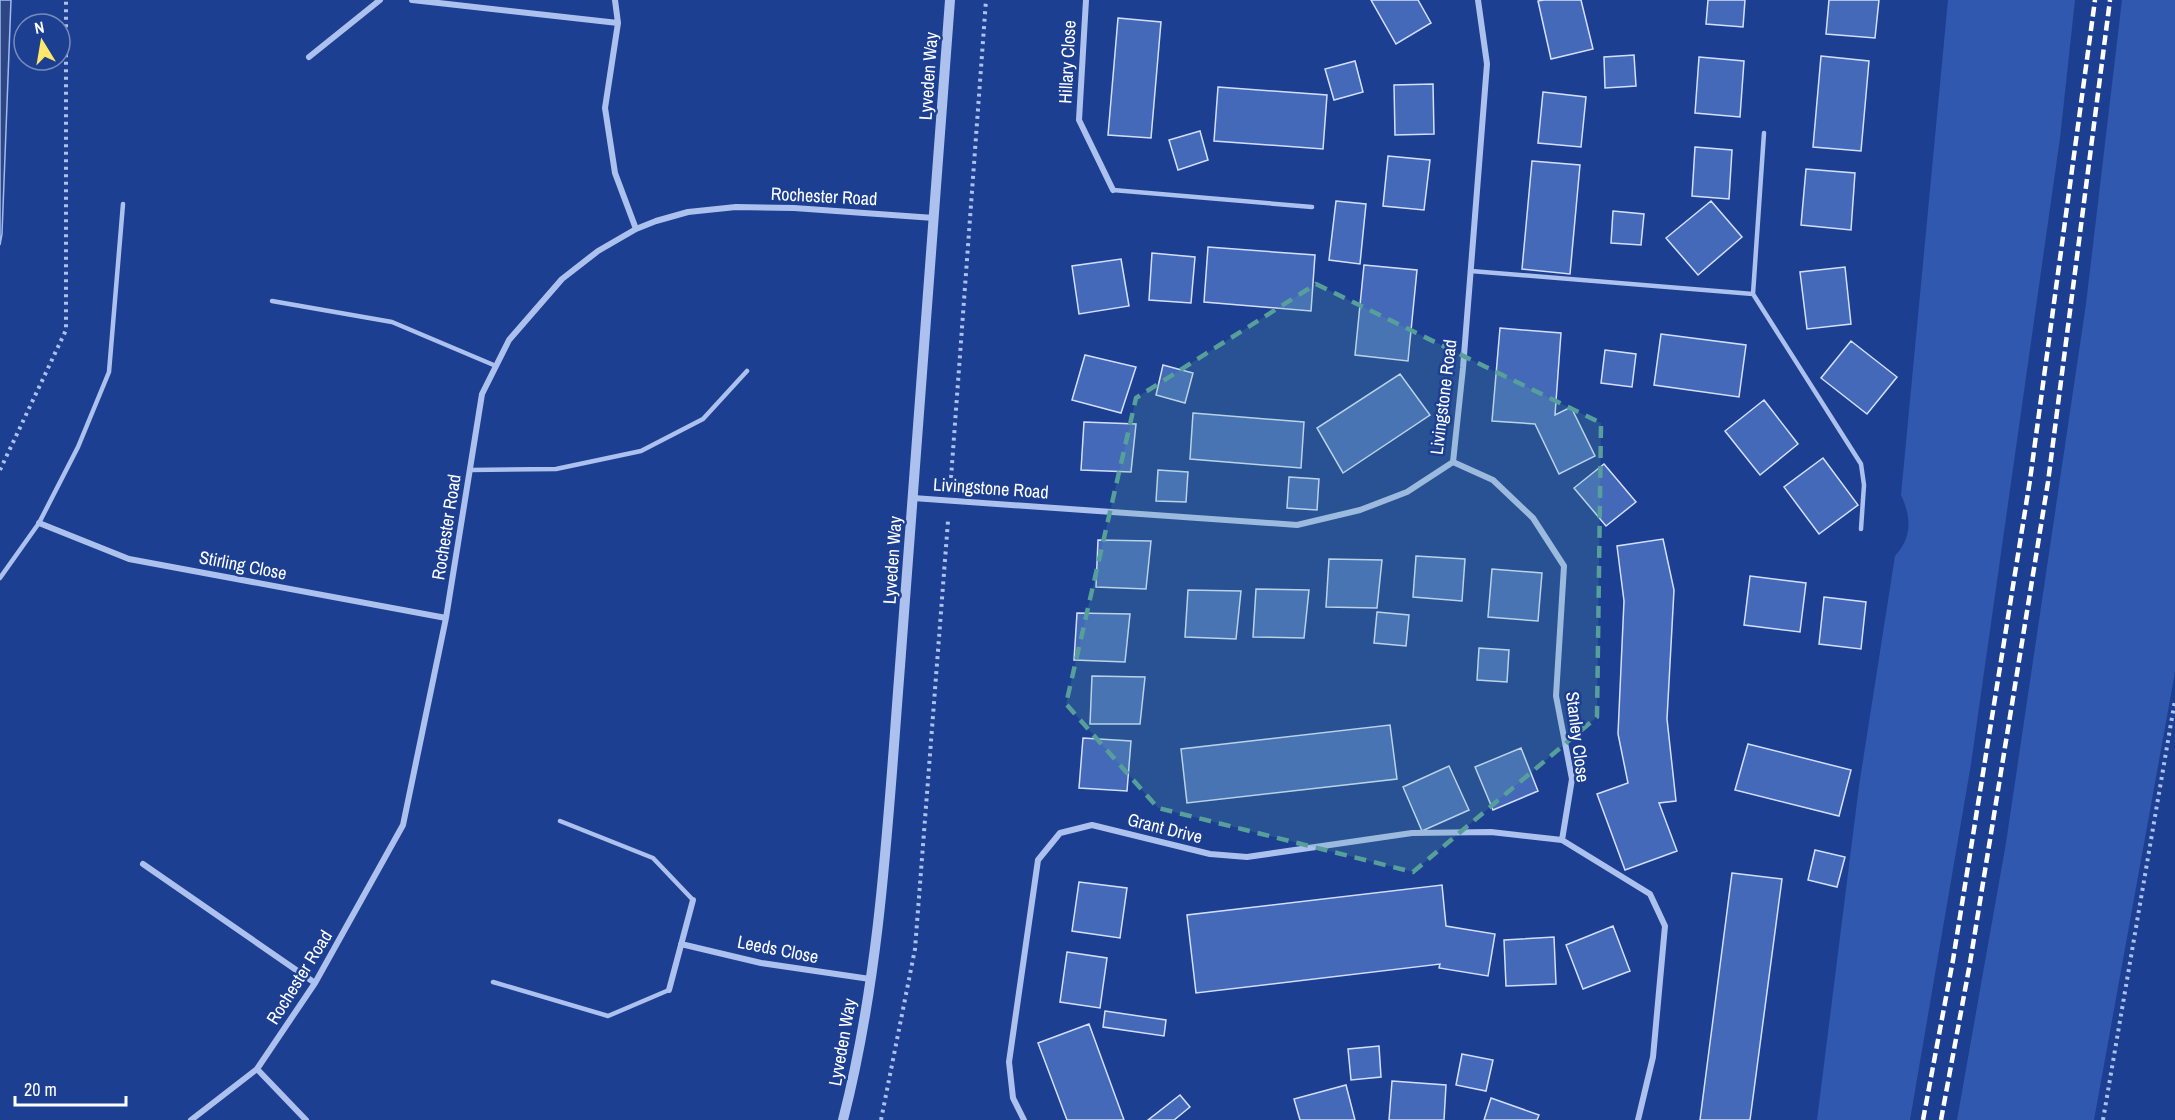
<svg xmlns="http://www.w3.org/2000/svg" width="2175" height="1120" viewBox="0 0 2175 1120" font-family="'Archivo Narrow',sans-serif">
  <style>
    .green { fill: #3058af }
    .water { fill: #2e4784; stroke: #a0baf0; stroke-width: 1.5 }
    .building { fill: #4569b9; stroke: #d3dffa; stroke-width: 1.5 }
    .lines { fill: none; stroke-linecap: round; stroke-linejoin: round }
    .path { stroke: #adc1ee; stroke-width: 4; stroke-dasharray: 3 4.5; stroke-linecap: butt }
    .service { stroke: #adc1ee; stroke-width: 4.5 }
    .minor { stroke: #adc1ee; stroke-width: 6 }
    .tertiary { stroke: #adc1ee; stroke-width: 10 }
    .rail { stroke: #fff; stroke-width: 4.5; stroke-dasharray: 10 4.5; stroke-linecap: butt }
    .marked { fill: #579f9a; fill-opacity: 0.2; stroke: #579f9a; stroke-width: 4.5; stroke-dasharray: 12 8; stroke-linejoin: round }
    .labels { text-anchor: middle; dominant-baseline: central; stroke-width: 5; stroke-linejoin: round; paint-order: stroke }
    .street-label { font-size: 18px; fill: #fff; stroke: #1d3f91 }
  </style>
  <rect width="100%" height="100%" fill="#1d3f91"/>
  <!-- green -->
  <path class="green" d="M1948 0H2075L2060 138 1971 764 1910 1120H1817L1859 786 1895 556C1913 536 1911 517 1901 495Z
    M2122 0H2175V672L2094 1120H1957L2006 843 2086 304Z"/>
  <!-- water -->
  <path class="water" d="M0 0H11L2 234 0 245Z"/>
  <!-- building -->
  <path class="building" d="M1371 0H1418L1431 23 1396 44Z
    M1544 0H1581L1593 49 1551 59 1538 1Z
    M1708 0H1745L1743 27 1706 24Z
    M1829 0H1879L1875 38 1826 34Z
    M1118 18 1161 22 1151 138 1108 135Z
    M1634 55 1636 86 1605 88 1604 57Z
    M1821 56 1869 61 1861 151 1813 147Z
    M1699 57 1744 61 1740 117 1695 113Z
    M1355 61 1363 92 1334 100 1325 69Z
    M1433 84 1434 134 1395 135 1394 85Z
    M1218 87 1327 95 1323 149 1214 141Z
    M1543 92 1586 97 1581 147 1538 143Z
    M1200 131 1208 160 1178 170 1169 140Z
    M1695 147 1732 150 1729 199 1692 196Z
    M1388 156 1430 160 1424 210 1383 206Z
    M1532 161 1580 165 1570 274 1522 269Z
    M1806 169 1855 173 1851 230 1801 225Z
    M1336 201 1366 204 1360 264 1329 260Z
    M1711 201 1742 237 1698 275 1666 238Z
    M1613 211 1644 214 1641 245 1611 243Z
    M1208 247 1315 255 1311 311 1204 302Z
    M1152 253 1195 257 1191 303 1149 300Z
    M1121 259 1129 306 1079 314 1072 266Z
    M1364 265 1417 270 1408 361 1355 355Z
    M1845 267 1851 324 1807 329 1800 272Z
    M1500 328 1561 333 1555 415 1571 407 1595 456 1559 474 1535 424 1492 421Z
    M1661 334 1746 345 1739 397 1654 385Z
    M1851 341 1897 377 1867 414 1821 378Z
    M1605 350 1636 354 1632 387 1601 383Z
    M1085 355 1136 367 1121 413 1072 400Z
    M1163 365 1193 373 1185 403 1156 395Z
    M1400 374 1430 415 1343 473 1317 428Z
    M1764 400 1798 444 1760 475 1725 431Z
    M1193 413 1304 422 1301 468 1190 459Z
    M1084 422 1136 424 1131 472 1081 470Z
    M1823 458 1858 505 1819 534 1784 487Z
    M1604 464 1636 502 1606 526 1574 488Z
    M1158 470 1188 472 1186 502 1156 501Z
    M1289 477 1319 479 1317 510 1287 508Z
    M1663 539 1674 590 1667 719 1676 801 1659 803 1677 851 1625 870 1597 794 1628 783 1618 734 1624 601 1617 546Z
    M1098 540 1151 541 1146 589 1096 587Z
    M1416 556 1465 559 1462 601 1413 597Z
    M1329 559 1382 560 1377 608 1326 607Z
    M1492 569 1542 573 1538 621 1488 617Z
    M1750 576 1806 583 1800 632 1744 625Z
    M1256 589 1309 590 1304 638 1253 637Z
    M1188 590 1241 591 1236 639 1185 637Z
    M1824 597 1866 602 1861 649 1819 644Z
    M1377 612 1409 615 1406 646 1374 643Z
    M1077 613 1130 614 1125 662 1074 660Z
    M1479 648 1509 650 1507 682 1477 680Z
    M1092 676 1145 677 1140 724H1090Z
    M1390 725 1397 779 1187 803 1181 749Z
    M1083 738 1131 741 1127 791 1079 788Z
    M1748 744 1851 770 1839 816 1735 790Z
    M1521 748 1538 791 1493 810 1475 767Z
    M1449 766 1469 810 1422 831 1403 787Z
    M1815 850 1845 857 1837 887 1808 880Z
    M1732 873 1782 879 1750 1120H1700Z
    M1079 882 1127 888 1120 938 1072 931Z
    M1442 885 1446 926 1495 934 1488 976 1439 968 1440 964 1196 993 1187 915Z
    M1613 926 1630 971 1583 989 1566 945Z
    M1554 937 1556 984 1506 986 1504 940Z
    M1067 952 1107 958 1100 1008 1060 1002Z
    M1105 1011 1166 1020 1164 1036 1103 1027Z
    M1089 1024 1124 1120H1067L1038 1043Z
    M1379 1046 1381 1077 1351 1080 1348 1049Z
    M1462 1054 1493 1060 1486 1091 1456 1085Z
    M1392 1081 1446 1085 1444 1120H1389Z
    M1346 1085 1355 1120H1300L1294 1099Z
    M1180 1095 1190 1107 1174 1120H1148Z
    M1491 1098 1539 1115 1537 1120H1484Z"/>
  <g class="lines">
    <!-- path -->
    <path class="path" d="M0 470 66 330V0
      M951 478 986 0
      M881 1120 915 949 948 521
      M2103 1120 2175 700"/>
    <!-- service -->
    <path class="service" d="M1764 133 1753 294 1861 464 1864 485 1861 529
      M1113 190 1312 207
      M1471 271 1753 294
      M272 301 392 322 496 366
      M470 470 556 469 641 451 703 419 747 371
      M0 578 39 523 78 447 109 372 123 204
      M560 821 653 858 693 900
      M493 982 608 1016 669 990"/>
    <!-- minor -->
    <path class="minor" d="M412 0 618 23
      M615 0 618 23 605 108 615 173 636 229
      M1086 0 1079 120 1113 190
      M309 57 380 0
      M1453 462 1493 480 1533 518 1564 566 1556 696 1572 779 1562 840
      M913 498 1297 525 1360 510 1407 492 1453 462 1463 368 1487 64 1478 0
      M39 523 129 559 446 618
      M143 864 315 983
      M681 944 761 963 870 979
      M669 990 693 900
      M257 1069 306 1120
      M191 1120 257 1069 315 983 403 825 446 618 482 394 509 340 562 279 598 251 636 229 656 221 688 212 736 207 794 208 934 218
      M1024 1120 1013 1098 1009 1062 1038 860 1060 833 1092 825 1210 854 1247 857 1412 833 1491 832 1562 840 1650 894 1665 926 1653 1057 1638 1120"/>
    <!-- tertiary -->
    <path class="tertiary" d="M843 1120C881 972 888 818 900 666 918 444 934 222 950 0"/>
    <!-- rail -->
    <path class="rail" d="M1923 1120 1953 960 2030 480 2095 0
      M1941 1120 1970 963 2048 482 2110 0"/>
  </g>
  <!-- marked area -->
  <path class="marked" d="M1316 284 1601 423 1597 717 1413 872 1158 808 1066 704 1136 398Z"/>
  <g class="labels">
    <!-- street labels -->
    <g class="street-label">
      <text transform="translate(1067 62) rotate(-87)">Hillary Close</text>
      <text transform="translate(928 76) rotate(-86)">Lyveden Way</text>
      <text transform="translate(824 196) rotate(3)">Rochester Road</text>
      <text transform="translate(1443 397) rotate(-83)">Livingstone Road</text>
      <text transform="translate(991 488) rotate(4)">Livingstone Road</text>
      <text transform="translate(446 527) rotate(-81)">Rochester Road</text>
      <text transform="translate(892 560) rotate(-86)">Lyveden Way</text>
      <text transform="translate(243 565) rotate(11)">Stirling Close</text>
      <text transform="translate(1578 737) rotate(83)">Stanley Close</text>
      <text transform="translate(1165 828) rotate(14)">Grant Drive</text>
      <text transform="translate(778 949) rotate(11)">Leeds Close</text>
      <text transform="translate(299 977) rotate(-58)">Rochester Road</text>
      <text transform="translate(842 1042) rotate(-80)">Lyveden Way</text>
    </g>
  </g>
  <!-- north arrow -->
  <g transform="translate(42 42) rotate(349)"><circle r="28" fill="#1d3f91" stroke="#778cbd" stroke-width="1.5"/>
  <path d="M0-4.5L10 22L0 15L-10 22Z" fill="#fee86b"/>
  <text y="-9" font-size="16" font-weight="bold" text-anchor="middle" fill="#ffffff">N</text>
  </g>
  <!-- scale -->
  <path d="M15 1096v9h111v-9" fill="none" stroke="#ffffff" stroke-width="3"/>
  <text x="24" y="1096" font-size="18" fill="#ffffff" stroke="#1d3f91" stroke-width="4.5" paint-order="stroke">20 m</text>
</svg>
